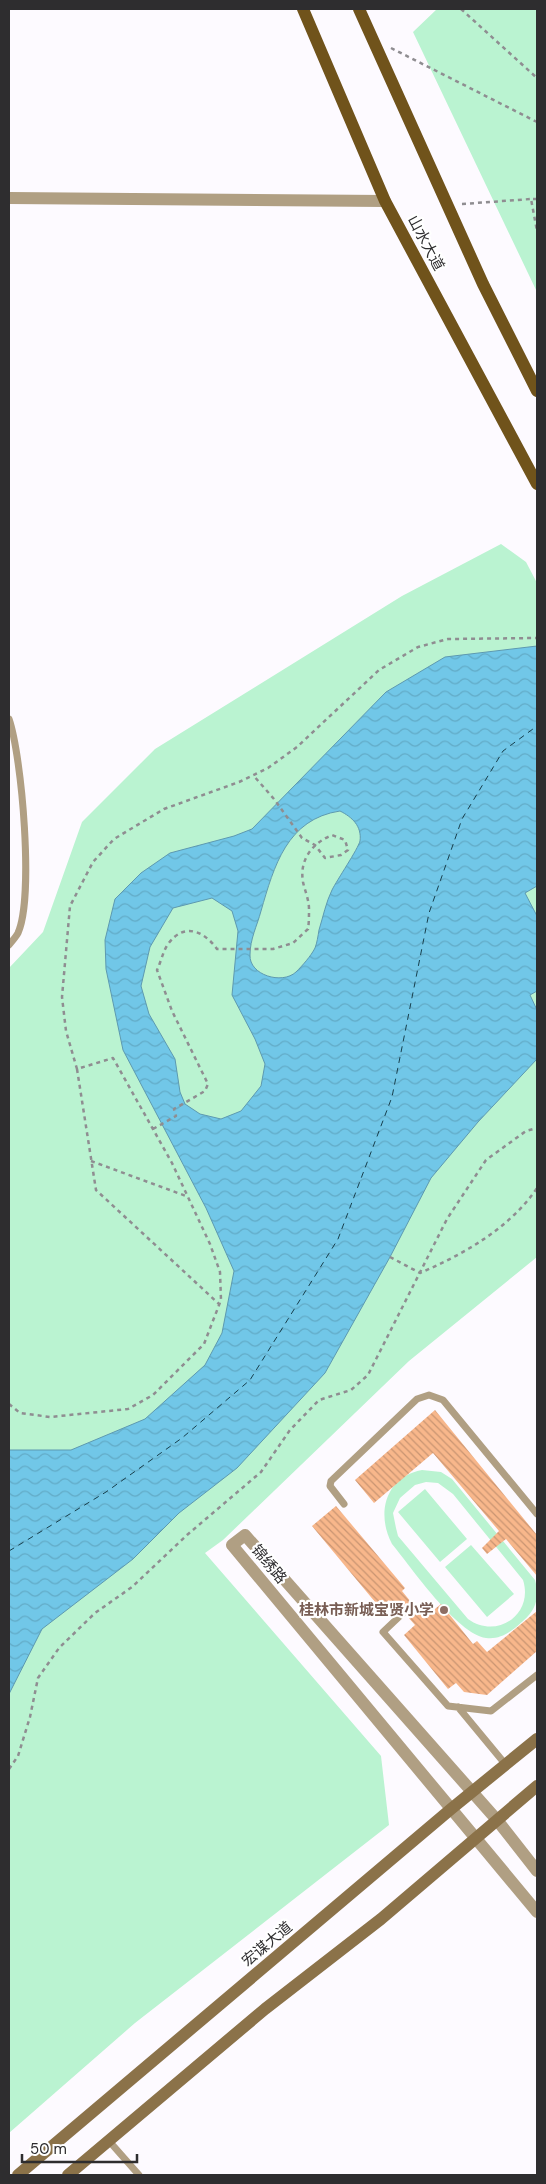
<svg xmlns="http://www.w3.org/2000/svg" width="546" height="2184" viewBox="0 0 546 2184" font-family="'DM Sans','Noto Sans SC',sans-serif">
  <style>
    .park { fill: #baf3d1; fill-rule: evenodd }
    .water { fill: url(#water-waves); stroke: #5d99b0; fill-rule: evenodd }
    .lines { fill: none; stroke-linecap: round; stroke-linejoin: round }
    .ferry { stroke: #173f4d; stroke-width: 1; stroke-dasharray: 6 5; stroke-linecap: butt }
    .building { fill: url(#building-back-hatch) }
    .path { stroke: #8f8d91; stroke-width: 2.5; stroke-dasharray: 4 4; stroke-linecap: butt }
    .service { stroke: #b09f83; stroke-width: 7 }
    .tertiary { stroke: #b09f83; stroke-width: 12 }
    .secondary { stroke: #8b7249; stroke-width: 12 }
    .primary { stroke: #70531b; stroke-width: 12 }
    .education-dot { fill: #8d6e63; stroke: #fff; stroke-width: 2 }
    .labels { text-anchor: middle; dominant-baseline: central; stroke-width: 4.5; stroke-linejoin: round; paint-order: stroke }
    .street-label { font-size: 15px; fill: #2e2d2f; stroke: #fff }
    .education-label { font-size: 15px; font-weight: bold; fill: #785e54; stroke: #fff; text-anchor: end }
  </style>
  <defs>
    <pattern id="water-waves" width="16" height="10" patternUnits="userSpaceOnUse" patternTransform="scale(1.25)"><rect width="16" height="10" fill="#71c7e8"/><path d="M0 5q4-4 8 0t8 0" fill="none" stroke="#62abc7"/></pattern>
    <pattern id="building-back-hatch" width="6" height="6" patternUnits="userSpaceOnUse" patternTransform="scale(1.25)"><rect width="6" height="6" fill="#f8b78b"/><path d="M-1 5l2 2M0 0l6 6M5-1l2 2" fill="none" stroke="#c99572"/></pattern>
  </defs>
  <rect width="100%" height="100%" fill="#fdfaff"/>
  <!-- park -->
  <path class="park" d="M437 9H537V292L413 32Z
    M501 544 526 562 537 583V1257L409 1361 223 1540 205 1553 381 1756 389 1825 135 2023 9 2133V968L43 932 82 822 155 749 402 596Z
    M422 1470 441 1472 452 1479 535 1580C540 1597 536 1610 523 1621 512 1631 501 1640 486 1638 457 1634 411 1567 392 1544 376 1514 385 1477 422 1470ZM426 1482 438 1483 453 1494 523 1580C534 1614 497 1640 468 1619L398 1536 396 1528 393 1513 400 1498 415 1485Z
    M425 1489 467 1539 440 1562 398 1512Z
    M471 1545 514 1594 487 1617 445 1567Z"/>
  <!-- water -->
  <path class="water" d="M537 646V886L525 893 537 916V991L530 995 537 1010V1059L478 1122 431 1178 390 1257 325 1373 237 1468 179 1513 133 1559 42 1629 9 1694V1450H71L145 1419 205 1365 222 1333 234 1271 206 1208 123 1050 106 969 105 940 115 899 141 873 170 853 234 836 252 829 386 692 445 657ZM340 811C352 817 362 826 360 841 358 849 337 880 332 890 326 902 323 917 319 930 318 936 317 943 315 948 311 956 302 966 296 972 282 985 249 975 250 955 250 939 257 926 261 911 274 866 287 819 340 811ZM212 898 232 911 238 931 232 995 255 1039 265 1064 261 1086 241 1111 221 1119 200 1114 185 1104 180 1092 175 1059 149 1014 141 986 150 947 173 908Z"/>
  <g class="lines">
    <!-- ferry -->
    <path class="ferry" d="M9 1551 106 1492 182 1438 250 1380 338 1239 392 1097 429 913 462 819 503 751 537 726"/>
  </g>
  <!-- building -->
  <path class="building" d="M435 1410 537 1535V1576L506 1539 487 1554 482 1548 499 1531 433 1453 374 1503 355 1480Z
    M336 1506 405 1588 402 1591 424 1618 441 1604 473 1644 477 1641 487 1652 537 1611V1651L487 1695 464 1692 456 1683 448 1689 404 1635 415 1625 407 1616 406 1611 398 1606 395 1608 389 1600 380 1608 312 1526Z"/>
  <g class="lines">
    <!-- path -->
    <path class="path" d="M461 9 537 78
      M391 48 537 122
      M537 199H531L537 231
      M462 204 531 199
      M77 1069 96 1190 219 1304
      M153 1129 176 1116 174 1109 205 1091 208 1084 172 1011 157 970C161 962 163 951 168 944 184 922 204 931 217 949H273L293 943 308 929C309 923 309 916 309 909 309 900 305 891 303 882 299 859 313 843 332 835L345 840 348 850 341 855 325 858 315 845 302 838 274 799 253 775
      M91 1161 186 1196
      M390 1257 420 1273C464 1254 510 1228 537 1188
      M9 1404 20 1413 50 1417 128 1409 153 1395 204 1344 221 1300 220 1272 210 1244 172 1163 113 1058 77 1069 66 1031 62 997 70 906 93 862 114 839 164 809 239 782 268 768 297 747 379 670 418 647 448 639 537 638
      M9 1769 18 1756 30 1717 38 1678 59 1648 95 1613 132 1587 187 1535 261 1472 290 1430 319 1400 351 1390 368 1375 447 1219 486 1160 526 1131 537 1128"/>
    <!-- service -->
    <path class="service" d="M9 719C22 757 34 897 18 933 16 937 12 941 9 945
      M344 1504 330 1486 331 1481 417 1399 429 1395 443 1400 537 1514
      M402 1614 383 1632 448 1706 491 1711 537 1675
      M458 1707 506 1765
      M109 2141 139 2175"/>
    <!-- tertiary -->
    <path class="tertiary" d="M9 198 385 201
      M537 1871 497 1820 245 1535 232 1545 537 1912"/>
    <!-- secondary -->
    <path class="secondary" d="M18 2175 451 1809 537 1739
      M68 2175 265 2009 381 1919 537 1786"/>
    <!-- primary -->
    <path class="primary" d="M303 9 385 201 537 484
      M359 9 483 284 537 391"/>
  </g>
  <!-- markers -->
  <circle class="education-dot" cx="444" cy="1610" r="5"/>
  <g class="labels">
    <!-- street labels -->
    <g class="street-label">
      <text transform="translate(426 243) rotate(62)">山水大道</text>
      <text transform="translate(269 1564) rotate(50)">锦绣路</text>
      <text transform="translate(267 1944) rotate(-40)">宏谋大道</text>
    </g>
    <!-- education labels -->
    <g class="education-label">
      <text x="434" y="1610">桂林市新城宝贤小学</text>
    </g>
  </g>
  <!-- border -->
  <rect width="546" height="2184" fill="none" stroke="#2e2d2f" stroke-width="20"/>
  <!-- scale -->
  <path d="M22 2154v8h115v-8" fill="none" stroke="#2e2d2f" stroke-width="2.5"/>
  <text x="30" y="2154" font-size="15" fill="#2e2d2f" stroke="#ffffff" stroke-width="4" paint-order="stroke">50 m</text>
</svg>
